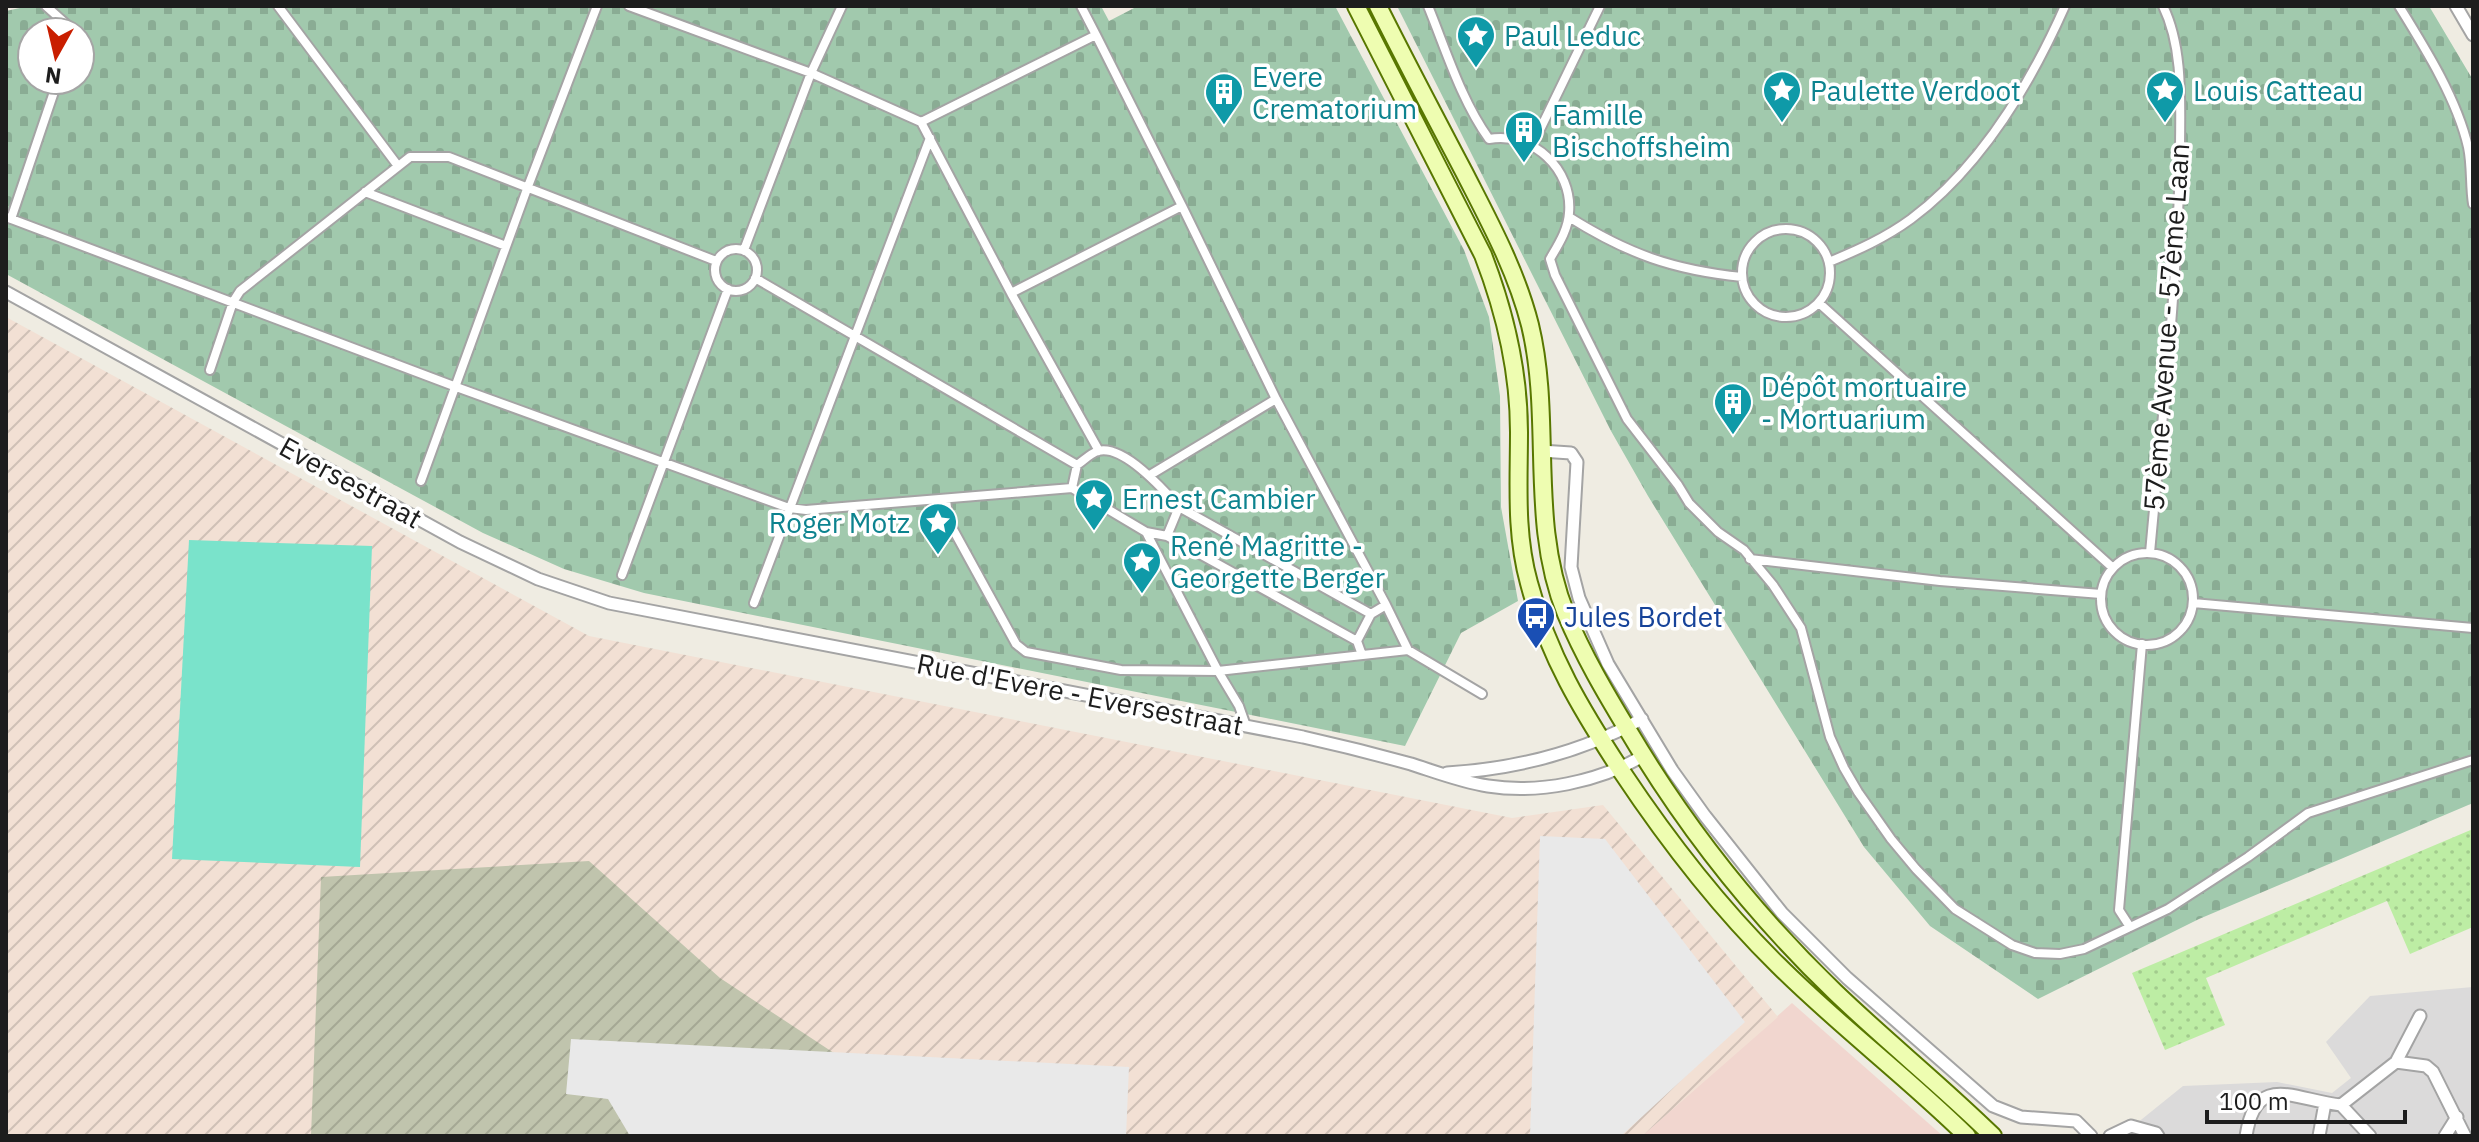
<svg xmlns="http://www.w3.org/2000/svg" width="2479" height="1142" viewBox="0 0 2479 1142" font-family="'IBM Plex Sans',sans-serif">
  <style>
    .residential { fill: #dbdada }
    .commercial { fill: #f1d6cf }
    .military { fill: url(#military-furrows) }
    .construction { fill: url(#construction-furrows) }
    .cemetery { fill: url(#cemetery-stones); fill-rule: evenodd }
    .garden { fill: url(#garden-dots) }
    .pitch { fill: #7ae3cb }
    .parking { fill: #e9e9e9 }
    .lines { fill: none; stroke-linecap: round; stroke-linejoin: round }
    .pedestrian-casing { stroke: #a4a4a4; stroke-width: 12 }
    .minor-casing { stroke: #a4a4a4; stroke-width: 15 }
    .secondary-casing { stroke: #587700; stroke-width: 20 }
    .pedestrian { stroke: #fff; stroke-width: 8 }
    .minor { stroke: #fff; stroke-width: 11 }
    .secondary { stroke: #eefdb1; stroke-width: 16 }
    .labels { text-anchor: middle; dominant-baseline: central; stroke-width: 7; stroke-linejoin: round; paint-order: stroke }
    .culture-label { font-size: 28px; fill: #0d838f; stroke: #fff; text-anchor: start }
    .street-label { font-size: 28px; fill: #1d1d1d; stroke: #fff }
    .transit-label { font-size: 28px; fill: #164399; stroke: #fff; text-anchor: start }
  </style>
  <defs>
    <pattern id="military-furrows" width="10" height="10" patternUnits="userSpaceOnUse" patternTransform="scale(2)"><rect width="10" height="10" fill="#f2e0d4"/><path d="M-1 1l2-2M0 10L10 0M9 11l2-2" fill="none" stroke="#cfc0b6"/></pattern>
    <pattern id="construction-furrows" width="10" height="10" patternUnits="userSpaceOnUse" patternTransform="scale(2)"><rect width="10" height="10" fill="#c0c4ad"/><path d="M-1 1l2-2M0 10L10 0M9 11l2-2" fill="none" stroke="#a5a894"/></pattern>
    <pattern id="cemetery-stones" width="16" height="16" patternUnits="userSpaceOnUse" patternTransform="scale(2)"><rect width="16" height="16" fill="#a1c9ad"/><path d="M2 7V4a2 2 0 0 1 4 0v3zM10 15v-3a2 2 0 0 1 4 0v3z" fill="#8aac94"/></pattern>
    <pattern id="garden-dots" width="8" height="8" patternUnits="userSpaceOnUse" patternTransform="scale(2)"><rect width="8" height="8" fill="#bdeda4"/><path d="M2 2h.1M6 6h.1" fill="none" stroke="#a2cb8d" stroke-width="1.8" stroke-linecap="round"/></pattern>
  </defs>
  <rect width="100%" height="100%" fill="#efece2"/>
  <!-- residential -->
  <path class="residential" d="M2473 987V1136H2121L2183 1086 2277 1082 2332 1093 2351 1078 2326 1042 2370 996Z"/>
  <!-- commercial -->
  <path class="commercial" d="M1792 1003 1943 1136H1642Z"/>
  <!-- military -->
  <path class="military" d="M6 317 589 636 1512 818 1603 805 1778 1017 1642 1136H6Z"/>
  <!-- construction -->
  <path class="construction" d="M589 861 720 978 960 1136H311L321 877Z"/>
  <!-- cemetery -->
  <path class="cemetery" d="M29 6H1101L1109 21 1138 6H1335L1464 250 1489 317 1500 396 1501 507 1518 601 1461 633 1405 746 644 593 564 569 483 533 6 274V11ZM32 32H80V80H32Z
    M1397 6H2429L2473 80V803L2199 919 2038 999 1930 926 1864 847 1648 496 1611 431Z"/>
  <!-- garden -->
  <path class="garden" d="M2473 829V927L2410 954 2387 901 2206 978 2225 1025 2165 1050 2132 973Z"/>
  <!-- pitch -->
  <path class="pitch" d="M189 540 372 546 360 867 172 859Z"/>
  <!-- parking -->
  <path class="parking" d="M1540 836 1605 839 1745 1022 1621 1136H1530Z
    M571 1039 1129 1067 1126 1136H630L608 1099 566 1094Z"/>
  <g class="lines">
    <!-- pedestrian casing -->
    <g class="pedestrian-casing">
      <path id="pedestrian" d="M46 6 75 32
        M278 6 398 166
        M629 6 811 73 921 122 1011 293 1099 451
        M1081 6 1096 35
        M1428 6C1446 50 1461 100 1489 139 1532 131 1573 169 1569 213 1568 230 1558 245 1550 259L1555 275 1627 419 1678 485 1689 503 1718 532 1744 550 1773 585 1801 628 1830 737 1844 768 1858 792 1891 839 1916 869 1955 909 2012 945 2035 953 2060 954 2084 949 2168 909 2248 857 2308 813 2473 760
        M2399 6C2425 48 2457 99 2468 147 2472 166 2470 185 2473 204
        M921 122 1096 35 1182 206
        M1533 144 1600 6
        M365 192 506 246
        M6 217 459 388 789 508 806 510 1072 488
        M1569 217C1628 254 1673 270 1742 277
        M11 219 58 80
        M1742 273a44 44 0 1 1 88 0a44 44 0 1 1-88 0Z
        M715 270a21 21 0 1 1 42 0a21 21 0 1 1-42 0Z
        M744 250 811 73 842 6
        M1829 262C1858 250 1885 238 1911 219 1981 167 2030 85 2065 6
        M755 278 1077 465
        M1011 293 1182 206 1276 399
        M1819 303 2113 568
        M210 370 233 302 240 291 410 157H449L716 261
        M1150 475 1276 399 1386 605
        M421 481 527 189 597 6
        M946 500 949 522 1016 644 1026 652 1121 670 1218 671 1239 706 1246 726
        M1179 507 1371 614 1386 605 1408 650 1482 694
        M1146 532 1167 536 1179 507C1164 490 1123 444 1098 451 1091 453 1083 461 1077 465L1072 488 1146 532 1218 671 1408 650
        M1167 536 1357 641 1362 655
        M2150 553C2162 419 2178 285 2180 151 2180 104 2184 49 2163 6
        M2101 599a46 46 0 1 1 92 0a46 46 0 1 1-92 0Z
        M1750 559 1940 581 2101 594
        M622 575 728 289
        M754 603 930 138
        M2193 603 2473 628
        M1357 641 1371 614
        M2130 927 2119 910 2142 644"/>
    </g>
    <!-- minor casing -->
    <g class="minor-casing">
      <path id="minor" d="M2456 6 2473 35
        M6 292 460 542 538 579 609 603 1303 737C1339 745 1375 754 1411 764 1436 772 1462 782 1488 786 1539 794 1598 782 1643 756
        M1541 451 1571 453 1577 462 1571 567 1579 598 1608 664 1672 770 1705 816 1782 913 1847 978 1993 1106 2021 1117 2076 1121 2091 1136
        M1447 773C1515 769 1582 752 1642 719
        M2396 1062 2426 1066 2433 1072 2465 1136
        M2341 1105 2370 1136
        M2110 1136 2131 1126 2156 1133 2158 1136
        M2246 1136C2256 1071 2294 1100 2341 1105L2396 1062 2420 1016
        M2319 1136 2325 1103
        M2445 1136 2457 1117"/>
    </g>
    <!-- secondary casing -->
    <g class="secondary-casing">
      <path id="secondary" d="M1356 6 1483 255C1505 312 1519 371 1519 432 1519 483 1515 533 1529 583 1548 655 1582 711 1622 772 1668 841 1719 907 1778 965 1838 1025 1906 1076 1967 1136
        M1378 6C1406 62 1435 117 1464 172 1489 221 1516 270 1530 325 1553 420 1528 521 1566 614 1583 655 1606 694 1629 732 1686 828 1754 914 1835 992 1886 1041 1942 1086 1993 1136"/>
    </g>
    <!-- pedestrian -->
    <use href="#pedestrian" class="pedestrian"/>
    <!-- minor -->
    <use href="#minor" class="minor"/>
    <!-- secondary -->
    <use href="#secondary" class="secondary"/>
  </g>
  <!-- icons -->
  <defs>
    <g id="sight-pin" transform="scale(2)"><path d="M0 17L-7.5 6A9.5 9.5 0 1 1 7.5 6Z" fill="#0f9aa8" stroke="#fff"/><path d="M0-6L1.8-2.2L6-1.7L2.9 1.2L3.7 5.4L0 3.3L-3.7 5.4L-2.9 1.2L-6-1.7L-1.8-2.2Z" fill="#fff"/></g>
    <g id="building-pin" transform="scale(2)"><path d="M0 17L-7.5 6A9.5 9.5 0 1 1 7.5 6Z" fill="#0f9aa8" stroke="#fff"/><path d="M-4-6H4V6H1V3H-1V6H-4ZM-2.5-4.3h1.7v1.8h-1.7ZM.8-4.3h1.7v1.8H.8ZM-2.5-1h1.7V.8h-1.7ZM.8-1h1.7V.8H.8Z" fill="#fff"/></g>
    <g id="bus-pin" transform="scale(2)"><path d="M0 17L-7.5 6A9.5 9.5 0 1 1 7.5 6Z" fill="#1a4fb4" stroke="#fff"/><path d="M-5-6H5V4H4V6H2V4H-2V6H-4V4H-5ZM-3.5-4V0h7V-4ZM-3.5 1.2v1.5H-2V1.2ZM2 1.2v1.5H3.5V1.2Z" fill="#fff"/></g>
  </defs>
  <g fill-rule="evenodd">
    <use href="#sight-pin" x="1476" y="35"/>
    <use href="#sight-pin" x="1782" y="90"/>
    <use href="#sight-pin" x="2165" y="90"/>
    <use href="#building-pin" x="1224" y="92"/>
    <use href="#building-pin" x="1524" y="130"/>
    <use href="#building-pin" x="1733" y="402"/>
    <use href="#sight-pin" x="1094" y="498"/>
    <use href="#sight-pin" x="938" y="522"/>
    <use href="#sight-pin" x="1142" y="561"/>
    <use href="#bus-pin" x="1536" y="616"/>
  </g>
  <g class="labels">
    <!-- culture labels -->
    <g class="culture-label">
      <text x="1504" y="35">Paul Leduc</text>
      <text x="1252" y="76">Evere<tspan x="1252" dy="32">Crematorium</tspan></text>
      <text x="1810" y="90">Paulette Verdoot</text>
      <text x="2193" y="90">Louis Catteau</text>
      <text x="1552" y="114">Famille<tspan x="1552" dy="32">Bischoffsheim</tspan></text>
      <text x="1761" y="386">Dépôt mortuaire<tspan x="1761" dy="32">- Mortuarium</tspan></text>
      <text x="1122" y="498">Ernest Cambier</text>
      <text x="910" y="522" text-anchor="end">Roger Motz</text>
      <text x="1170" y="545">René Magritte -<tspan x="1170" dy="32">Georgette Berger</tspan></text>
    </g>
    <!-- street labels -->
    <g class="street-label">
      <text transform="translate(2166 327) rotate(-86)">57ème Avenue - 57ème Laan</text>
      <text transform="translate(351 482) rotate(29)">Eversestraat</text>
      <text transform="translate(1080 694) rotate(11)">Rue d'Evere - Eversestraat</text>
    </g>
    <!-- transit labels -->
    <g class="transit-label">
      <text x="1564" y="616">Jules Bordet</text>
    </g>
  </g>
  <!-- border -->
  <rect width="2479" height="1142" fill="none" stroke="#1d1d1d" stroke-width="16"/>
  <!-- north arrow -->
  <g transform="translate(56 56) rotate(188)"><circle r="38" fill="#ffffff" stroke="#a5a5a5" stroke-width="2"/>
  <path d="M0-6L14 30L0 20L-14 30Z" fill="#c91e00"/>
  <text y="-12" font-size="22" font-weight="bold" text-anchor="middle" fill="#1d1d1d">N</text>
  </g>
  <!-- scale -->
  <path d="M2207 1110v12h198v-12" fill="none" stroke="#1d1d1d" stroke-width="4"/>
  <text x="2219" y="1110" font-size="24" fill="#1d1d1d" stroke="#ffffff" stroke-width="6" paint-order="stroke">100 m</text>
</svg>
